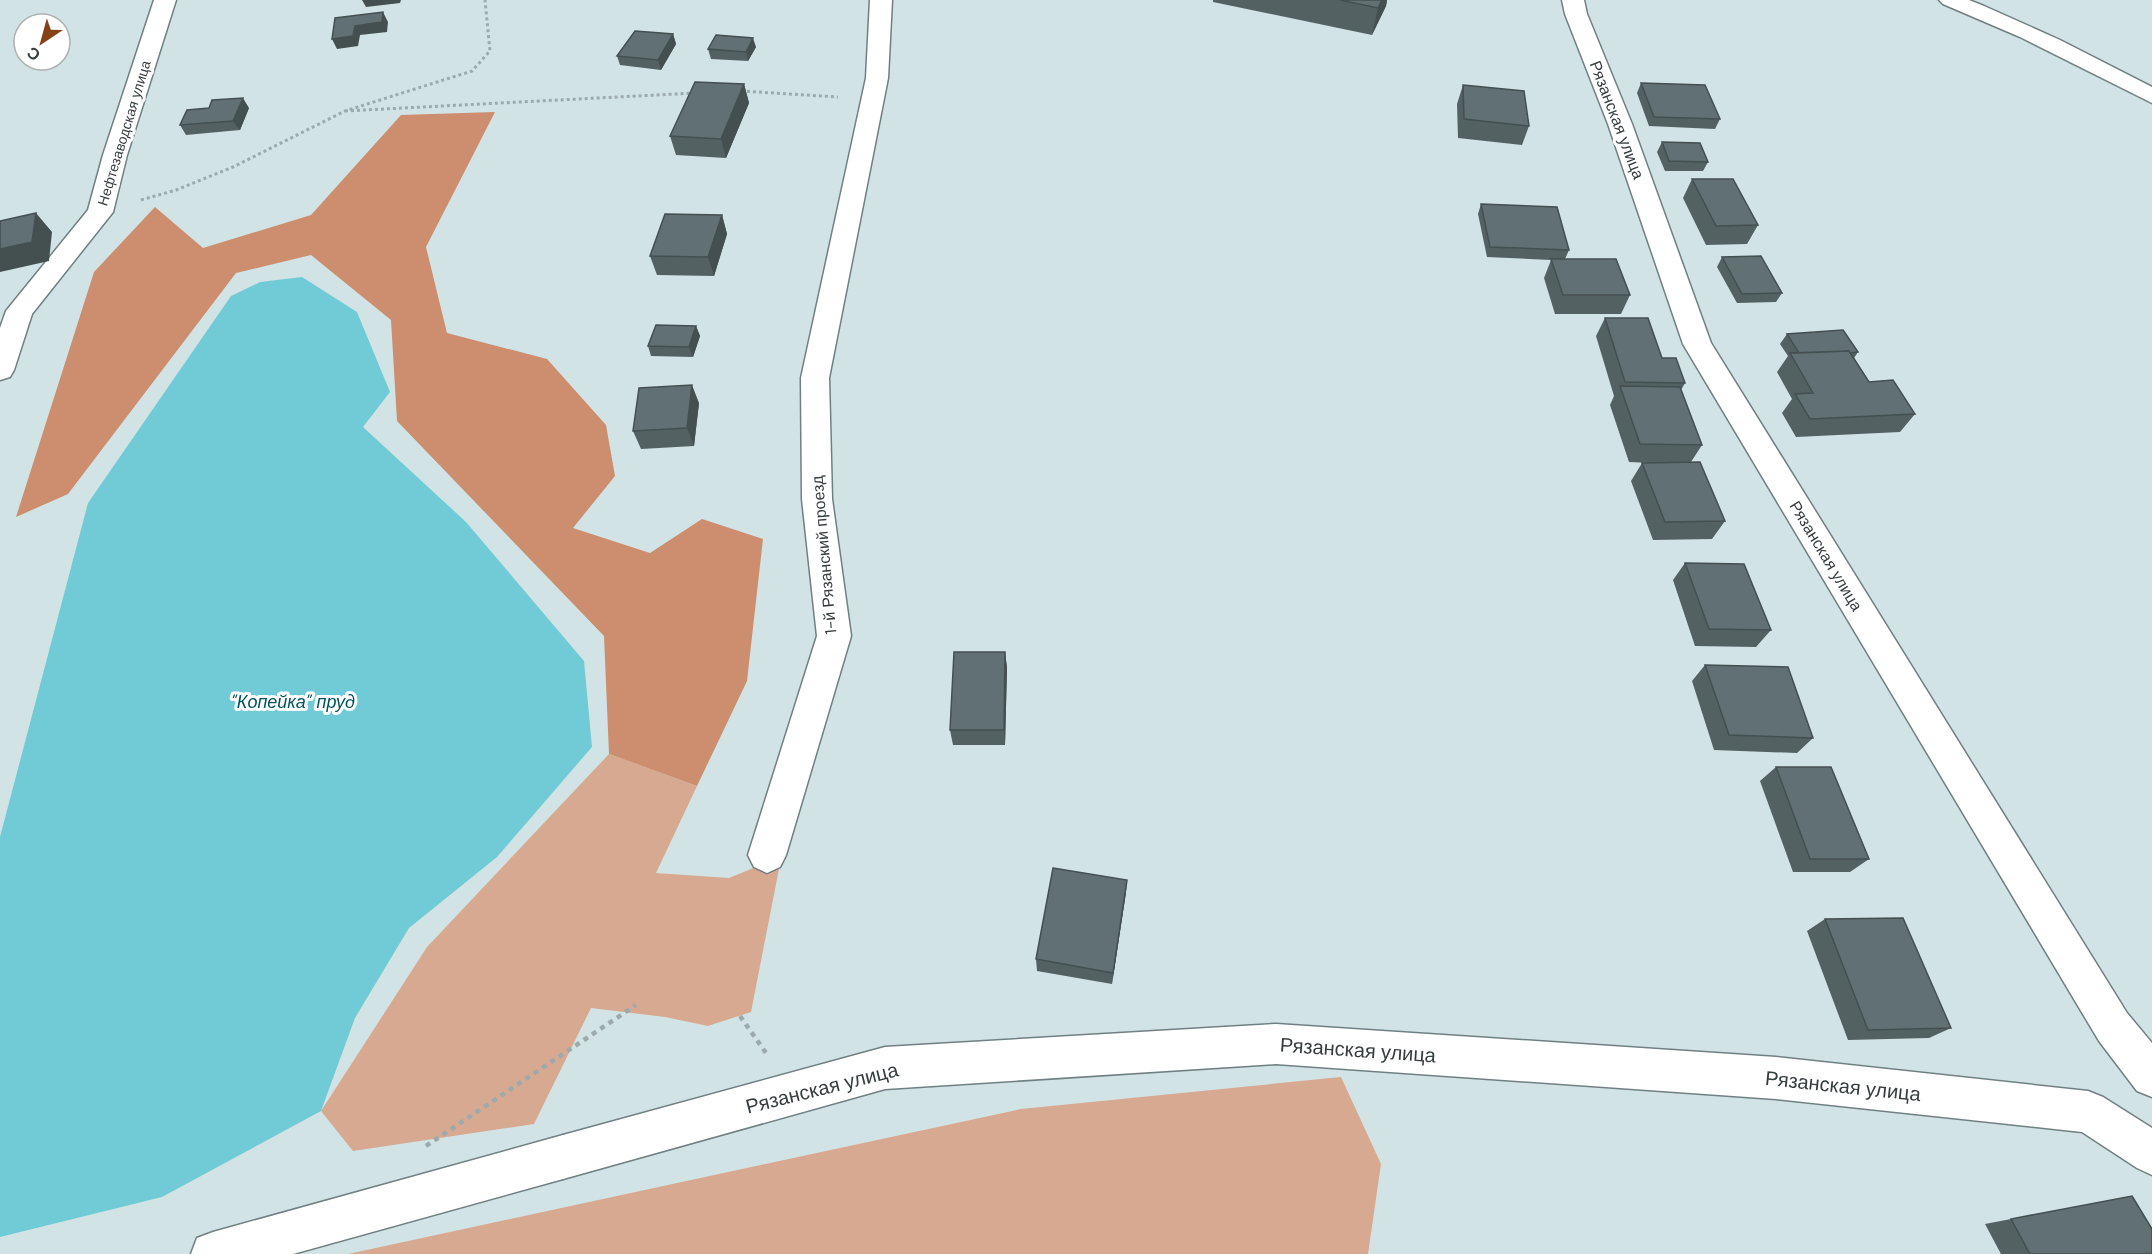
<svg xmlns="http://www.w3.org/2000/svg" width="2152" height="1254" viewBox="0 0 2152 1254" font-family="'DM Sans',sans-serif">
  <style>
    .green { fill: #d8a991 }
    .forest { fill: #cc8e6e }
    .water { fill: #71cbd6 }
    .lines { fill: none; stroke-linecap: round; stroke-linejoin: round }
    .pedestrian-casing { stroke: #708082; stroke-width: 3 }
    .minor-casing { stroke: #708082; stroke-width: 3 }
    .tertiary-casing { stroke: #708082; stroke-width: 3 }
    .path-far1 { stroke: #9caaac; stroke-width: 3; stroke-dasharray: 3 3; stroke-linecap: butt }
    .path { stroke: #9caaac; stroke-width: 4.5; stroke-dasharray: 5 5; stroke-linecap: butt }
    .pedestrian { fill: #fff; fill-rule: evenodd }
    .minor { fill: #fff; fill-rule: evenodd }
    .tertiary { fill: #fff; fill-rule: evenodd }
    .wall { fill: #536163 }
    .shaded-wall { fill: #444f50 }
    .building { fill: #617173; stroke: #444f50; stroke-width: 1.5 }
    .labels { text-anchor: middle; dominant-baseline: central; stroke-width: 6; stroke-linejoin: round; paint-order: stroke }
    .far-street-label { font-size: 14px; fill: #363d3e; stroke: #fff }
    .street-label { font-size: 16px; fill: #363d3e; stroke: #fff }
    .water-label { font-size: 18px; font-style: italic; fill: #00545d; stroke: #fff }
    .near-street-label { font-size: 20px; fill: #363d3e; stroke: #fff }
  </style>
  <rect width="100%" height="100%" fill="#d1e3e5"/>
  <!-- green -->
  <path class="green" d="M609 754 697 786 656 873 729 878 756 867 779 869 751 1012 708 1026 665 1017 591 1008 534 1124 353 1151 321 1111 427 947Z
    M1341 1077 1381 1164 1368 1254H348L1021 1109Z"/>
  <!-- forest -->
  <path class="forest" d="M495 112 426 247 447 333 547 359 606 425 615 476 573 528 650 553 702 519 763 539 747 681 697 786 609 754 604 636 397 421 391 320 311 255 236 273 68 494 16 517 94 272 155 207 203 248 311 215 401 115Z"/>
  <!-- water -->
  <path class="water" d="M302 277 357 312 390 392 363 427 466 522 584 661 592 747 497 857 409 928 355 1018 321 1111 162 1197 0 1237V837L88 503 231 296 260 282Z"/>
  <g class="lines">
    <!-- pedestrian casing -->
    <g class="pedestrian-casing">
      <path id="pedestrian" d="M563 1135 578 1142 585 1157 578 1172 563 1179 293 1254H191L197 1238 213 1232Z"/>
    </g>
    <!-- minor casing -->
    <g class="minor-casing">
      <path id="minor" d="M154 0H176L127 155 113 212 32 314 14 370 10 377 0 380V328L6 311 88 210 103 155Z
        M870 0H892L888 78 829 378 832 499 851 636 786 855 780 867 767 873 754 867 748 855 817 636 802 499 801 378 866 78Z
        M1562 0H1584L1587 14 1632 124 1711 343 2127 1013 2152 1043V1097L2137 1091 2099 1041 1683 344 1608 124 1565 14Z
        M1276 1024 1776 1057 2088 1091 2103 1097 2152 1128V1175L2137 1168 2082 1132 1776 1099 1276 1064 885 1089 563 1179 548 1172 541 1157 548 1142 563 1135 885 1047Z"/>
    </g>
    <!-- tertiary casing -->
    <g class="tertiary-casing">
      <path id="tertiary" d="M1939 0H1969L1984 6 2060 40 2152 87V103L2020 37 1943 4Z"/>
    </g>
    <!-- path-far1 -->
    <path class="path-far1" d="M741 91 838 97
      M345 111 695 93
      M141 200 176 190 233 167 345 111 472 71 490 51 485 0"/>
    <!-- path -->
    <path class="path" d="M740 1016 766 1053
      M426 1146 636 1005"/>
    <!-- pedestrian -->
    <use href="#pedestrian" class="pedestrian"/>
    <!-- minor -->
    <use href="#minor" class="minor"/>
    <!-- tertiary -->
    <use href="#tertiary" class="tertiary"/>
  </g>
  <!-- wall -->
  <path class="wall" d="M1213 0H1387L1386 6 1372 35 1213 2Z
    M673 34 676 44 661 70 620 65 617 56Z
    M756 47 748 61 711 59 708 49Z
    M1641 83 1720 119 1715 129 1649 126 1637 93Z
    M744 84 749 103 726 158 676 155 670 136Z
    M1463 85 1529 126 1522 145 1458 138 1457 104Z
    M249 108 240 130 186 135 180 125Z
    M1662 142 1708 162 1703 171H1665L1657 152Z
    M1692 179 1758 225 1747 244 1706 245 1683 198Z
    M1481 204 1569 250 1565 259 1630 295 1621 314H1555L1544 278 1551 260 1487 257 1478 214Z
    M722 215 727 234 714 276 657 275 650 256Z
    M1722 257 1782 293 1776 302 1737 303 1717 267Z
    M1605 318 1685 383 1681 390 1702 445 1691 462 1725 521 1712 539 1653 540 1631 481 1642 463H1652L1629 462 1610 405 1614 396 1596 336Z
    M696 326 700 336 693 357 651 356 648 346Z
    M1787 334 1858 352 1854 358 1869 382 1915 414 1900 432 1796 437 1782 413 1792 399 1777 372 1788 356 1780 344Z
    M699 403 694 446 641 449 633 431Z
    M1685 563 1771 630 1756 647 1695 646 1673 580Z
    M1005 652 1007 668 1005 745H953L950 730Z
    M1705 665 1813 738 1797 753 1714 750 1692 681Z
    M1776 767 1869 859 1850 872H1793L1760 781Z
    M1126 892 1112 984 1037 971 1036 959Z
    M1825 919 1951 1028 1929 1038 1848 1040 1807 931Z
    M2011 1219 2152 1254H2001L1985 1224Z"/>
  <!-- shaded-wall -->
  <path class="shaded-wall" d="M362 0H401L400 3 366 7Z
    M1382 0H1387L1386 6 1372 35 1378 8Z
    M383 12 388 22 387 32 360 35 358 46 337 49 332 39 355 26Z
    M673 34 676 44 661 70 658 60Z
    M753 38 756 47 748 61 746 52Z
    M744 84 749 103 726 158 721 139Z
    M243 98 249 108 240 130 233 121Z
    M36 213 52 232 49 261 0 272V249Z
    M722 215 727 234 714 276 708 257Z
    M696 326 700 336 693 357 689 347Z
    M692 385 699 403 694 446 687 428Z
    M1005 652 1007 668 1005 745 1004 730Z
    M1127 880 1126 892 1112 984 1113 973Z"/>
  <!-- building -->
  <path class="building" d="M1340 0H1382L1378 8Z
    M383 12 382 22 355 26 353 36 332 39 335 18Z
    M635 31 673 34 658 60 617 56Z
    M716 35 753 38 746 52 708 49Z
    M695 82 744 84 721 139 670 136Z
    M1641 83 1705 85 1720 119 1654 117Z
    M1463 85 1524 91 1529 126 1464 119Z
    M243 98 233 121 180 125 187 110 209 108 212 100Z
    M1662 142 1700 143 1708 162 1669 161Z
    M1692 179H1733L1758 225 1716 226Z
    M1481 204 1557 207 1569 250 1490 247Z
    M36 213 32 242 0 249V221Z
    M665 214 722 215 708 257 650 256Z
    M1761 256 1782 293 1742 294 1722 257Z
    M1551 259H1616L1630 295H1563Z
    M1605 318H1648L1662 358H1676L1685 383 1625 382Z
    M656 325 696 326 689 347 648 346Z
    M1843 330 1858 352 1850 353 1849 351 1799 353 1787 334Z
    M1849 351 1869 382 1893 380 1915 414 1810 419 1795 394 1813 393 1790 353Z
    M692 385 687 428 633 431 639 388Z
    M1620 386 1680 387 1702 445 1640 444Z
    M1700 462 1725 521 1665 522 1642 463Z
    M1685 563 1744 564 1771 630 1709 629Z
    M954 652H1005L1004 730H950Z
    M1705 665 1788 667 1813 738 1729 735Z
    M1776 767H1831L1869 859H1810Z
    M1053 868 1127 880 1113 973 1036 959Z
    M1903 918 1951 1028 1868 1030 1825 919Z
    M2132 1196 2152 1229V1254H2030L2011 1219Z"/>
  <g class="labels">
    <!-- far-street labels -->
    <g class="far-street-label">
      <text transform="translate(124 133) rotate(-73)">Нефтезаводская улица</text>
    </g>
    <!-- street labels -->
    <g class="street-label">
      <text transform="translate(1617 120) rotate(69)">Рязанская улица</text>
      <text transform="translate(824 555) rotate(-95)">1-й Рязанский проезд</text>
      <text transform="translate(1826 556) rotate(59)">Рязанская улица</text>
    </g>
    <!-- water labels -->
    <g class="water-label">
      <text x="293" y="702">"Копейка" пруд</text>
    </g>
    <!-- near-street labels -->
    <g class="near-street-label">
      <text transform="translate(1358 1050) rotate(4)">Рязанская улица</text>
      <text transform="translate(1843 1086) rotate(6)">Рязанская улица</text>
      <text transform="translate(822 1088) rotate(-14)">Рязанская улица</text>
    </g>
  </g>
  <!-- north arrow -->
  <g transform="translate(42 42) rotate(216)"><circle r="28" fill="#ffffff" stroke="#afb1b2" stroke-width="1.5"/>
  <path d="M0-4.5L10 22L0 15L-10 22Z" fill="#864117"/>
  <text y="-9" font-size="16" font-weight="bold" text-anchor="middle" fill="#363d3e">С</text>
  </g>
</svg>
